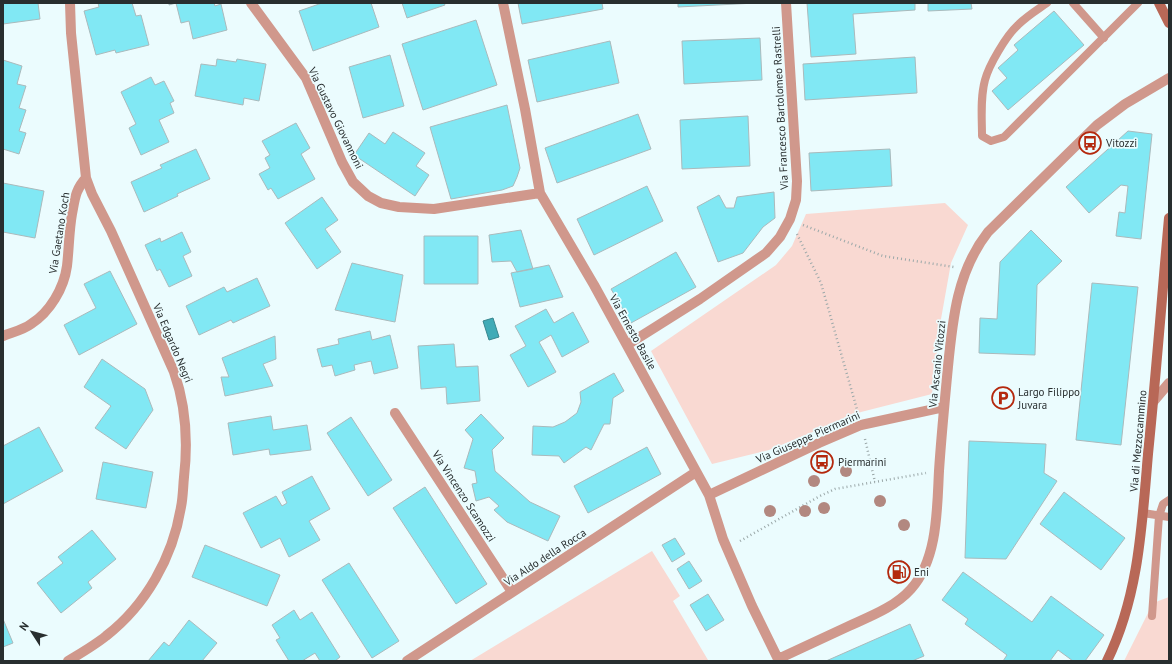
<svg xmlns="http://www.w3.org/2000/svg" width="1172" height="664" viewBox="0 0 1172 664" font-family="'PT Sans',sans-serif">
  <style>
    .green { fill: #f9d9d2 }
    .water { fill: #3fabb7; stroke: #38868e }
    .building { fill: #81e8f4; stroke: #aababc }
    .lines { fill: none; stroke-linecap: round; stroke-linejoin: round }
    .path { stroke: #9ba8a9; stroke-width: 2.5; stroke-dasharray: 1 3; stroke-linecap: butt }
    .service { stroke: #d0988c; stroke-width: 8 }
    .minor { stroke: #d0988c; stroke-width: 10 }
    .secondary { stroke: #b86857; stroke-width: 10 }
    .tree { fill: #b28880 }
    .labels { text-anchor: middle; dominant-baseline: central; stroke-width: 3.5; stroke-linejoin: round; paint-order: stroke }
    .street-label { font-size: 11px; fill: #282e2f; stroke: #ebfcfe }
    .poi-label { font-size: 11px; fill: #282e2f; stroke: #ebfcfe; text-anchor: start }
  </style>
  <rect width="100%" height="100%" fill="#ebfcfe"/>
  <!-- green -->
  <path class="green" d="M945 203 968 225 951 263 941 319 932 394 861 412 769 450 712 464 651 351 776 265 792 246 806 214Z
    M652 551 680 596 673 601 708 660 706 661H470Z
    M1169 597V661H1124L1153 603Z"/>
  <!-- water -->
  <path class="water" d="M493 318 499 337 489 340 483 321Z"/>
  <!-- building -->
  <path class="building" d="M3 3H38L40 19 3 24Z
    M98 3H132L136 16 141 15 149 45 116 53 115 50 96 55 84 11 99 7Z
    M169 3H214L215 6 221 4 227 30 193 39 189 21 181 23 176 3 169 5Z
    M322 3H371L379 27 313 51 299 11Z
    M402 3H444L445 5 407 18Z
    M518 3H602L603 9 522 24Z
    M678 3H756L678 7Z
    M807 3H915V10L853 14 856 54 811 57Z
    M928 3H971L972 9 928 11Z
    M1054 11 1084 45 1008 110 992 91 1007 78 998 68 1018 50 1014 45Z
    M476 20 497 85 423 110 402 44Z
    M760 38 762 80 684 84 682 41Z
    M610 41 619 83 537 102 528 60Z
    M390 55 404 106 363 118 349 67Z
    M915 57 917 93 805 100 803 64Z
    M217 59 236 62 237 59 266 64 259 101 244 98 243 105 195 96 201 64 216 66Z
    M3 60 22 66 17 84 26 86 19 108 26 110 19 131 26 133 19 154 3 149Z
    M151 77 155 85 164 81 174 101 170 103 174 113 159 120 169 142 141 155 129 128 136 124 121 92Z
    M507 105 520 168 517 177 513 186 502 190 451 199 430 127Z
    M638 114 651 149 557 183 545 148Z
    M748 116 750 166 682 169 680 120Z
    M296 123 310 148 301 154 315 179 278 199 271 188 268 190 259 174 270 168 265 158 270 155 262 141Z
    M1128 131 1152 134 1141 239 1116 236 1119 212 1125 213 1128 186 1121 185 1089 213 1066 187Z
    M393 132 425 153 416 166 429 175 415 196 354 155 369 133 385 144Z
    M196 149 210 179 177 194 178 196 144 212 131 182 162 168 160 165Z
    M890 149 892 186 811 191 809 153Z
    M3 183 44 191 35 238 3 232Z
    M647 186 663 221 594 255 577 219Z
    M774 192 775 218 763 227 743 253 718 262 697 207 719 195 726 208H734L737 197Z
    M322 197 338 220 325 229 341 252 317 269 285 223Z
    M521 230 533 269 517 272 511 261 492 262 489 235Z
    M1031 230 1062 261 1037 285 1035 355 979 353 980 318 997 319 1000 262Z
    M182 232 191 252 183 256 192 276 169 287 160 269 157 271 145 245 160 238 161 242Z
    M424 236H478V284H424Z
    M676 252 696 287 631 323 611 289Z
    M352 263 403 275 395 322 335 310Z
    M549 265 563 297 520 307 511 273Z
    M110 271 137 324 79 355 64 325 96 308 84 284Z
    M257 278 270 306 233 323 231 320 199 335 186 306 224 287 227 292Z
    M1092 283 1138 287 1121 445 1076 440Z
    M546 309 554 323 573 312 589 342 562 357 551 335 539 342 556 372 528 387 510 355 526 346 515 326Z
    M370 331 372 340 390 335 398 368 374 374 371 361 354 365 355 370 335 376 332 365 322 367 317 349 339 344 338 339Z
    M275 336 276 359 263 364 273 386 225 396 221 377H229L222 358Z
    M454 344 456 367 478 366 480 401 447 404 446 387 421 389 418 346Z
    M102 359 145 389 153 410 126 449 95 428 111 406 84 387Z
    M614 373 624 391 613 398 610 424H604L591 450 586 447 564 463 559 456 532 455 533 426 553 427 565 422 577 413 581 402 580 392Z
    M481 414 504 438 492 450 495 471 530 502 560 516 548 541 507 522 494 510 499 506 489 497 476 501 472 484 477 483 475 471 464 468 473 439 465 430Z
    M271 416 273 430 307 425 311 450 270 455 269 449 233 455 228 423Z
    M351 417 392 480 368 496 327 433Z
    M39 427 63 471 3 504V446Z
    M969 441 1046 444 1044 473 1057 481 1006 559 965 558Z
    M647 447 661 474 588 513 574 486Z
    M103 462 153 472 146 508 96 499Z
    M312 476 330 509 309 521 320 540 289 557 280 538 261 548 243 513 276 496 282 506 287 503 282 492Z
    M425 487 487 584 456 604 393 508Z
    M1064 492 1125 538 1101 570 1040 524Z
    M92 530 116 559 88 582 92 588 61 613 37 583 63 563 58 557Z
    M675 538 685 554 672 562 662 545Z
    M205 545 280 575 267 606 192 577Z
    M901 560 910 567 898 584 888 578Z
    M689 561 702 581 689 589 677 569Z
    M349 563 399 641 372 658 322 580Z
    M963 572 1032 622 1051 596 1104 635 1085 661H1073L1058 650 1050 661H1003L1007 655 965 624 968 619 942 600Z
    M708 594 724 620 706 631 690 605Z
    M294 610 300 620 312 612 340 657 335 661H320L315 653 302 661H289L276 640 280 638 272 625Z
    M3 619 13 643 3 647Z
    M189 620 217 643 202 661H148L164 642 169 646Z
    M910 624 924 656 912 661H826Z"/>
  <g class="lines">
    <!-- path -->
    <path class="path" d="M803 225 883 256 954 267
      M797 234 821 283 858 413
      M865 439 875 482
      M740 541 820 496 835 489 926 473"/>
    <!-- service -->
    <path class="service" d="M1047 3C1037 10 1027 16 1018 25 1006 36 989 65 985 80 980 98 982 118 982 136L991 141 1004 137 1138 3
      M1073 3 1104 38
      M1143 513 1169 517
      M1152 616 1159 516 1163 504 1169 500"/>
    <!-- minor -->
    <path class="minor" d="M251 3 306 78 342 162 353 182 368 196 381 203 399 207 434 209 540 193
      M503 3 525 109 540 193 594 285 709 495 723 539 752 606 779 661
      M3 336C13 332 23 330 31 324 50 312 64 288 67 266 69 249 69 231 72 214 75 199 75 190 86 178
      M627 345 700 299 766 253 780 237 790 219 796 200 797 181 786 3
      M1153 402 1169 383
      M395 413 512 592
      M709 495 819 443 861 425 944 407
      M778 659C802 648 825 637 849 626 871 616 895 607 911 589 938 559 937 508 939 471 941 440 944 409 947 377 952 326 955 274 988 232L1097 125 1125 104 1169 78
      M68 661C81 653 95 645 106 636 146 605 173 557 181 507 183 498 183 487 184 477 188 442 186 406 174 372L111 231 92 194 86 178 71 33 70 3
      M407 661 696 472"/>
    <!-- secondary -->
    <path class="secondary" d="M1159 3 1169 23
      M1107 661C1139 596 1142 524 1148 454 1156 375 1162 296 1169 218"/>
  </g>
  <!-- trees -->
  <g class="tree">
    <circle cx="846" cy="471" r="6"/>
    <circle cx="814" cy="481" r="6"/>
    <circle cx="880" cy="501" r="6"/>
    <circle cx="824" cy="508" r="6"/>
    <circle cx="770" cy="511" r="6"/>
    <circle cx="805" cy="511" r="6"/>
    <circle cx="904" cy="525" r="6"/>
  </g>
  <!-- icons -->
  <defs>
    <g id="bus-ring" transform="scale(1.15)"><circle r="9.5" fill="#ebfcfe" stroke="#b4280d" stroke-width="1.5"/><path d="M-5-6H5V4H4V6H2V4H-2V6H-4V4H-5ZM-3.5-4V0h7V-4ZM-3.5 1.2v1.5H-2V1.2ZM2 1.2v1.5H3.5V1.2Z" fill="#b4280d"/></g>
    <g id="parking-ring" transform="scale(1.15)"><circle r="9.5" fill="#ebfcfe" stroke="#b4280d" stroke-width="1.5"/><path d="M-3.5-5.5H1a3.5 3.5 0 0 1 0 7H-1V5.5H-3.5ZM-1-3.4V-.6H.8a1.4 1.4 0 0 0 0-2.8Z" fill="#b4280d"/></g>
    <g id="fuel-ring" transform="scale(1.15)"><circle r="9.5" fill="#ebfcfe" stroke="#b4280d" stroke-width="1.5"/><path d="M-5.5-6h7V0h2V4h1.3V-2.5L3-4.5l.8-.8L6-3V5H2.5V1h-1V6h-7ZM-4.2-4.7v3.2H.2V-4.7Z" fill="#b4280d"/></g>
  </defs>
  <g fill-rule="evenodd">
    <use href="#bus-ring" x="1090" y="143"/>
    <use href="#parking-ring" x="1003" y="398"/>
    <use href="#bus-ring" x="822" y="462"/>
    <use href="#fuel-ring" x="899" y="572"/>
  </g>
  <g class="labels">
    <!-- street labels -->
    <g class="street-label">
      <text transform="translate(780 108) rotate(-93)">Via Francesco Bartolomeo Rastrelli</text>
      <text transform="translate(336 118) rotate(64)">Via Gustavo Giovannoni</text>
      <text transform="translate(59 233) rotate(-81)">Via Gaetano Koch</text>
      <text transform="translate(633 332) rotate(61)">Via Ernesto Basile</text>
      <text transform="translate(173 343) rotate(67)">Via Edgardo Negri</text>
      <text transform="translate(937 364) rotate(-84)">Via Ascanio Vitozzi</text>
      <text transform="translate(808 437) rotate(-24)">Via Giuseppe Piermarini</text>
      <text transform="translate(1138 441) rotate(-85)">Via di Mezzocammino</text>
      <text transform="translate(464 496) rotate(57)">Via Vincenzo Scamozzi</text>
      <text transform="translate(545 557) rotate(-33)">Via Aldo della Rocca</text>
    </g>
    <!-- poi labels -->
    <g class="poi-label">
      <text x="1106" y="143">Vitozzi</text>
      <text x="1018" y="392">Largo Filippo<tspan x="1018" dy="13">Juvara</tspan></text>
      <text x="838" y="462">Piermarini</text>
      <text x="914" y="572">Eni</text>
    </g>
  </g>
  <!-- border -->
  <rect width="1172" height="664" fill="none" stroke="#282e2f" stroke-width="8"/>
  <!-- north arrow -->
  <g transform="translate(32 632) rotate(306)" stroke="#ebfcfe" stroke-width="3" paint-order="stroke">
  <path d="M0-3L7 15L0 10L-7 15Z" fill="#282e2f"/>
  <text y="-6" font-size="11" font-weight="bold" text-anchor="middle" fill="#282e2f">N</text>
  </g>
</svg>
